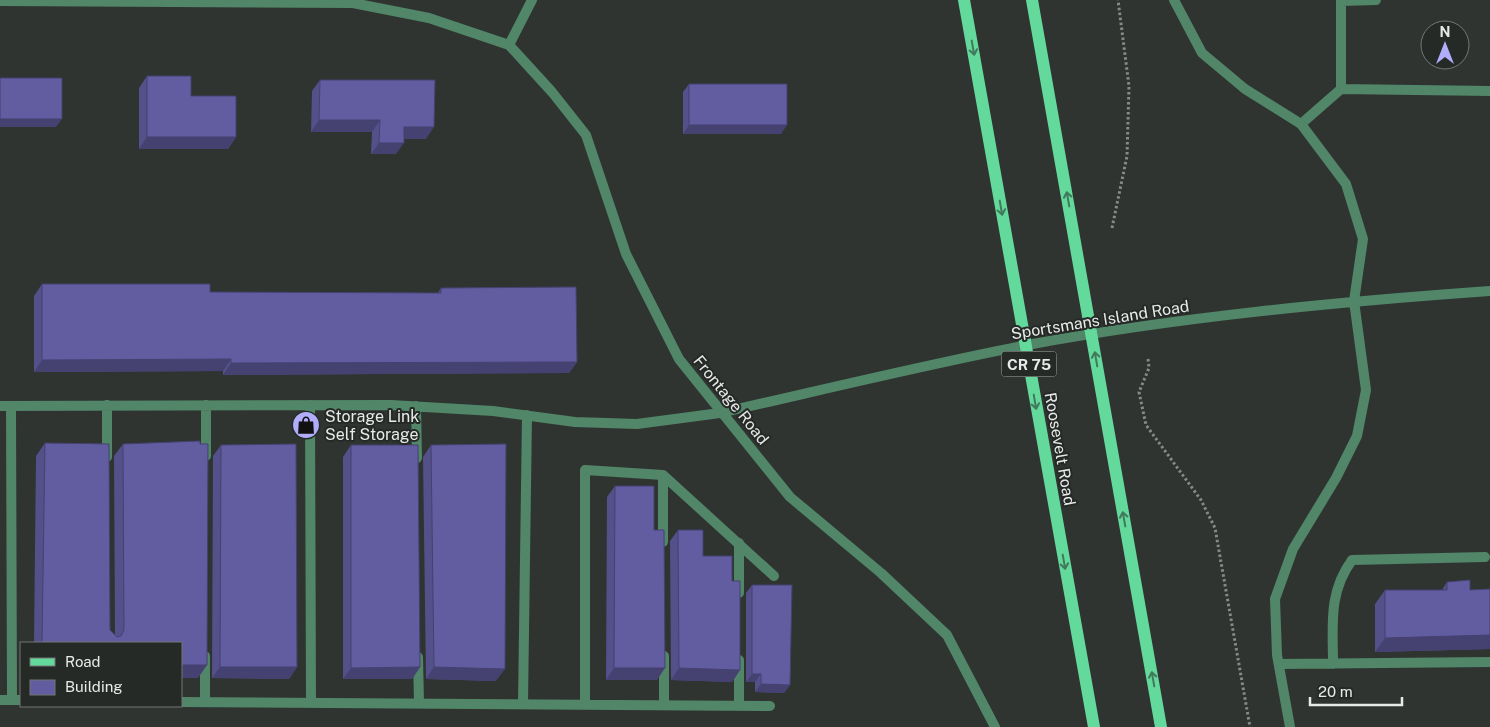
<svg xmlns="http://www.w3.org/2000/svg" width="1490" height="727" viewBox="0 0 1490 727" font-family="'Public Sans',sans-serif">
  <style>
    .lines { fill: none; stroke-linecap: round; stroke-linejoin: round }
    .path { stroke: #878a88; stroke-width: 3; stroke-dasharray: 2.5 2.5; stroke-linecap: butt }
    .service { stroke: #518668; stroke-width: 10 }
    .minor { stroke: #518668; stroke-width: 10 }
    .primary { stroke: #64d99c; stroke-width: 12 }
    .wall { fill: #54508a }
    .shaded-wall { fill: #454170 }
    .building { fill: #625da0; stroke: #454170 }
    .oneway { stroke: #41795c }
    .labels { text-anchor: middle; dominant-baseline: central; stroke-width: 4; stroke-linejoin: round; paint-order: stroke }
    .shield { fill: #252a27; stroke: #aeb0af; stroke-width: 1 }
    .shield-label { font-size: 15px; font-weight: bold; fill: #e8eae9 }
    .street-label { font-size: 16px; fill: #e8eae9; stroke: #252a27 }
    .poi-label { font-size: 16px; fill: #e8eae9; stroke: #252a27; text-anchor: start }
  </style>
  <rect width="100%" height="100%" fill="#2f3431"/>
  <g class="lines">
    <!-- path -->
    <path class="path" d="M1112 228 1127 156 1129 86 1118 0
      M1148 359 1149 368 1139 392 1146 425 1201 500 1215 528 1250 727"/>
    <!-- service -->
    <path class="service" d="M1341 89V1L1376 0
      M1301 124 1341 89 1490 91
      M107 405V457
      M310 405 311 703
      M0 406 391 405 493 411 575 422 637 424 720 413
      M11 406 12 700
      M416 406 417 458
      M206 456V405
      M663 475V542
      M739 543V593
      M664 656V705
      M418 657 419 703
      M739 660V706
      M1279 664 1490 662
      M1333 664C1333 625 1328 593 1352 560L1485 557
      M0 700H21
      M181 702 770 706
      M205 702V656
      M523 704 527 415
      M585 705V470L663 475 774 576"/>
    <!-- minor -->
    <path class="minor" d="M1174 0 1202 53 1245 89 1301 124 1346 184 1363 239 1354 301 1366 390 1357 436 1336 478 1293 549 1275 599 1277 655 1290 727
      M0 1 353 3 429 18 509 45 552 92 586 135 626 254 679 359 790 497 881 573 947 635 995 727
      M509 45 532 0
      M720 413C822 390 924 365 1027 345 1179 317 1335 302 1490 291"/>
    <!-- primary -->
    <path class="primary" d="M964 0 1094 727
      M1032 0 1161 727"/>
  </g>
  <!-- wall -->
  <path class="wall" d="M147 76 191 96 236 137 228 149H139V88Z
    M320 80 426 139H404L396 154H371L372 132H311L312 91Z
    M689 84 781 134H683V92Z
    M42 284 210 292 438 293 441 288 577 362 569 373 223 375V371L34 372V296Z
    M45 443 110 630 115 635 114 456 123 444 198 678H181V643H34L36 456Z
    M221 445 297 667 289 679 212 678 213 456Z
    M351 445 420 667 412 679H343V457Z
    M431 445 496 681 426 679 423 457Z
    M615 486 654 530 657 680H606L607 497Z
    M678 530 703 556 732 581 740 670 732 682 671 680 670 541Z
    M1447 582 1470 590 1490 589V649L1375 652V604L1385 590H1442Z
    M752 585 790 685 784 693 755 692V682H746V593Z"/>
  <!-- shaded-wall -->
  <path class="shaded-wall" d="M0 119H62L56 127H0Z
    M319 120H380L372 132H311Z
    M689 125H787L781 134H683Z
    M404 127H434L426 139H396Z
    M147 137H236L228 149H139Z
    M379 143H404L396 154H371Z
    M231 359 223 371 34 372 42 360Z
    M577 362 569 373 223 375 231 363Z
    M1490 635V649L1375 652 1385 638Z
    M181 665H207L198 678H181Z
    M220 667H297L289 679 212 678Z
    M420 667 412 679H343L351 668Z
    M434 667 505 669 496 681 426 679Z
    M614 668H665L657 680H606Z
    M679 668 740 670 732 682 671 680Z
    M752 674H761L755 682H746Z
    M761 684 790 685 784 693 755 692Z"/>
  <!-- building -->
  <path class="building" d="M147 76H191V96H236V137H147Z
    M0 78H62V119H0Z
    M320 80H435L434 127H404V143H379L380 120H319Z
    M689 84H787V125H689Z
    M42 284H210V292L441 293V288L576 287 577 362 231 363V359L42 360Z
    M200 441V444H208L207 665H181V643H42L45 443 109 444 110 630 117 637 121 636 124 630 123 444Z
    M296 444 297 667H220L221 445Z
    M506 444 505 669 434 667 431 445Z
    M351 445H418L420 667 351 668Z
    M615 486H654V530H664L665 668H614Z
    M678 530H703V556H732V581H740V670L679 668Z
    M1470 580V590L1490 589V635L1385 638V590H1447V582Z
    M752 585H792L790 685 761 684V674H752Z"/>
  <!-- one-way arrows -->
  <defs><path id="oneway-shaft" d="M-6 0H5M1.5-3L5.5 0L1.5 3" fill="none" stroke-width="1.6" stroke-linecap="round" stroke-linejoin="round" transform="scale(1.25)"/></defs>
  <g class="oneway">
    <use href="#oneway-shaft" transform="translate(973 48) rotate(80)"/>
    <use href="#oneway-shaft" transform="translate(1068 199) rotate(-100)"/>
    <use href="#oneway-shaft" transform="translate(1001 208) rotate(80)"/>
    <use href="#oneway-shaft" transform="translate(1096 359) rotate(-100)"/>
    <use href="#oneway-shaft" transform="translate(1035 402) rotate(80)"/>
    <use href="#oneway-shaft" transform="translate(1124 519) rotate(-100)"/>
    <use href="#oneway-shaft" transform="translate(1064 562) rotate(80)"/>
    <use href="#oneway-shaft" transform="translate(1153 679) rotate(-100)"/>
  </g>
  <!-- icons -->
  <defs>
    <g id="shop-disc" transform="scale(1.4375)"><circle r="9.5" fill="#b1adfa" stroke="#252a27"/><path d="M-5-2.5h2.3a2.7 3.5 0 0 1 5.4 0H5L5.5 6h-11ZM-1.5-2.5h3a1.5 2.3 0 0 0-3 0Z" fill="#111"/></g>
  </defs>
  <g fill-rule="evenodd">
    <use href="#shop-disc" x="306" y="425"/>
  </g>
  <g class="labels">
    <!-- shield labels -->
    <rect class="shield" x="1001.5" y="351.5" width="55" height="25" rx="4"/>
    <g class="shield-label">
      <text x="1029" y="364">CR 75</text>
    </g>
    <!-- street labels -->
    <g class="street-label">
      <text transform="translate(1100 320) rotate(-9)">Sportsmans Island Road</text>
      <text transform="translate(731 400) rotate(51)">Frontage Road</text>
      <text transform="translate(1060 449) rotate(80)">Roosevelt Road</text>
    </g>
    <!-- poi labels -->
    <g class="poi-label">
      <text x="325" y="416">Storage Link<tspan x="325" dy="18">Self Storage</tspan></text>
    </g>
  </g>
  <!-- legend -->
  <rect x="20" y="642" width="162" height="65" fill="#252a27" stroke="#737775"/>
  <rect x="30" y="658" width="25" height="8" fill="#64d99c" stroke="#737775"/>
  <text x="65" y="667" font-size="15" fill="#e8eae9">Road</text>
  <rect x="30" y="680" width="25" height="15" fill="#625da0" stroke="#737775"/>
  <text x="65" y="692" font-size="15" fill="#e8eae9">Building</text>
  <!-- north arrow -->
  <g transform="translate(1445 45)"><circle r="24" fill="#252a27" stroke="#737775"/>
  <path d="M0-4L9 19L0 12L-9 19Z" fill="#b1adfa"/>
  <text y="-8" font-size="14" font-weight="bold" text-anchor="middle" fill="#e8eae9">N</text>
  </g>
  <!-- scale -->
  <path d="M1310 697v8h92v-8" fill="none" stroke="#e8eae9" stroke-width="2.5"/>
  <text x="1318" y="697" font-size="15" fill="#e8eae9" stroke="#252a27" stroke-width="4" paint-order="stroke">20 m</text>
</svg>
